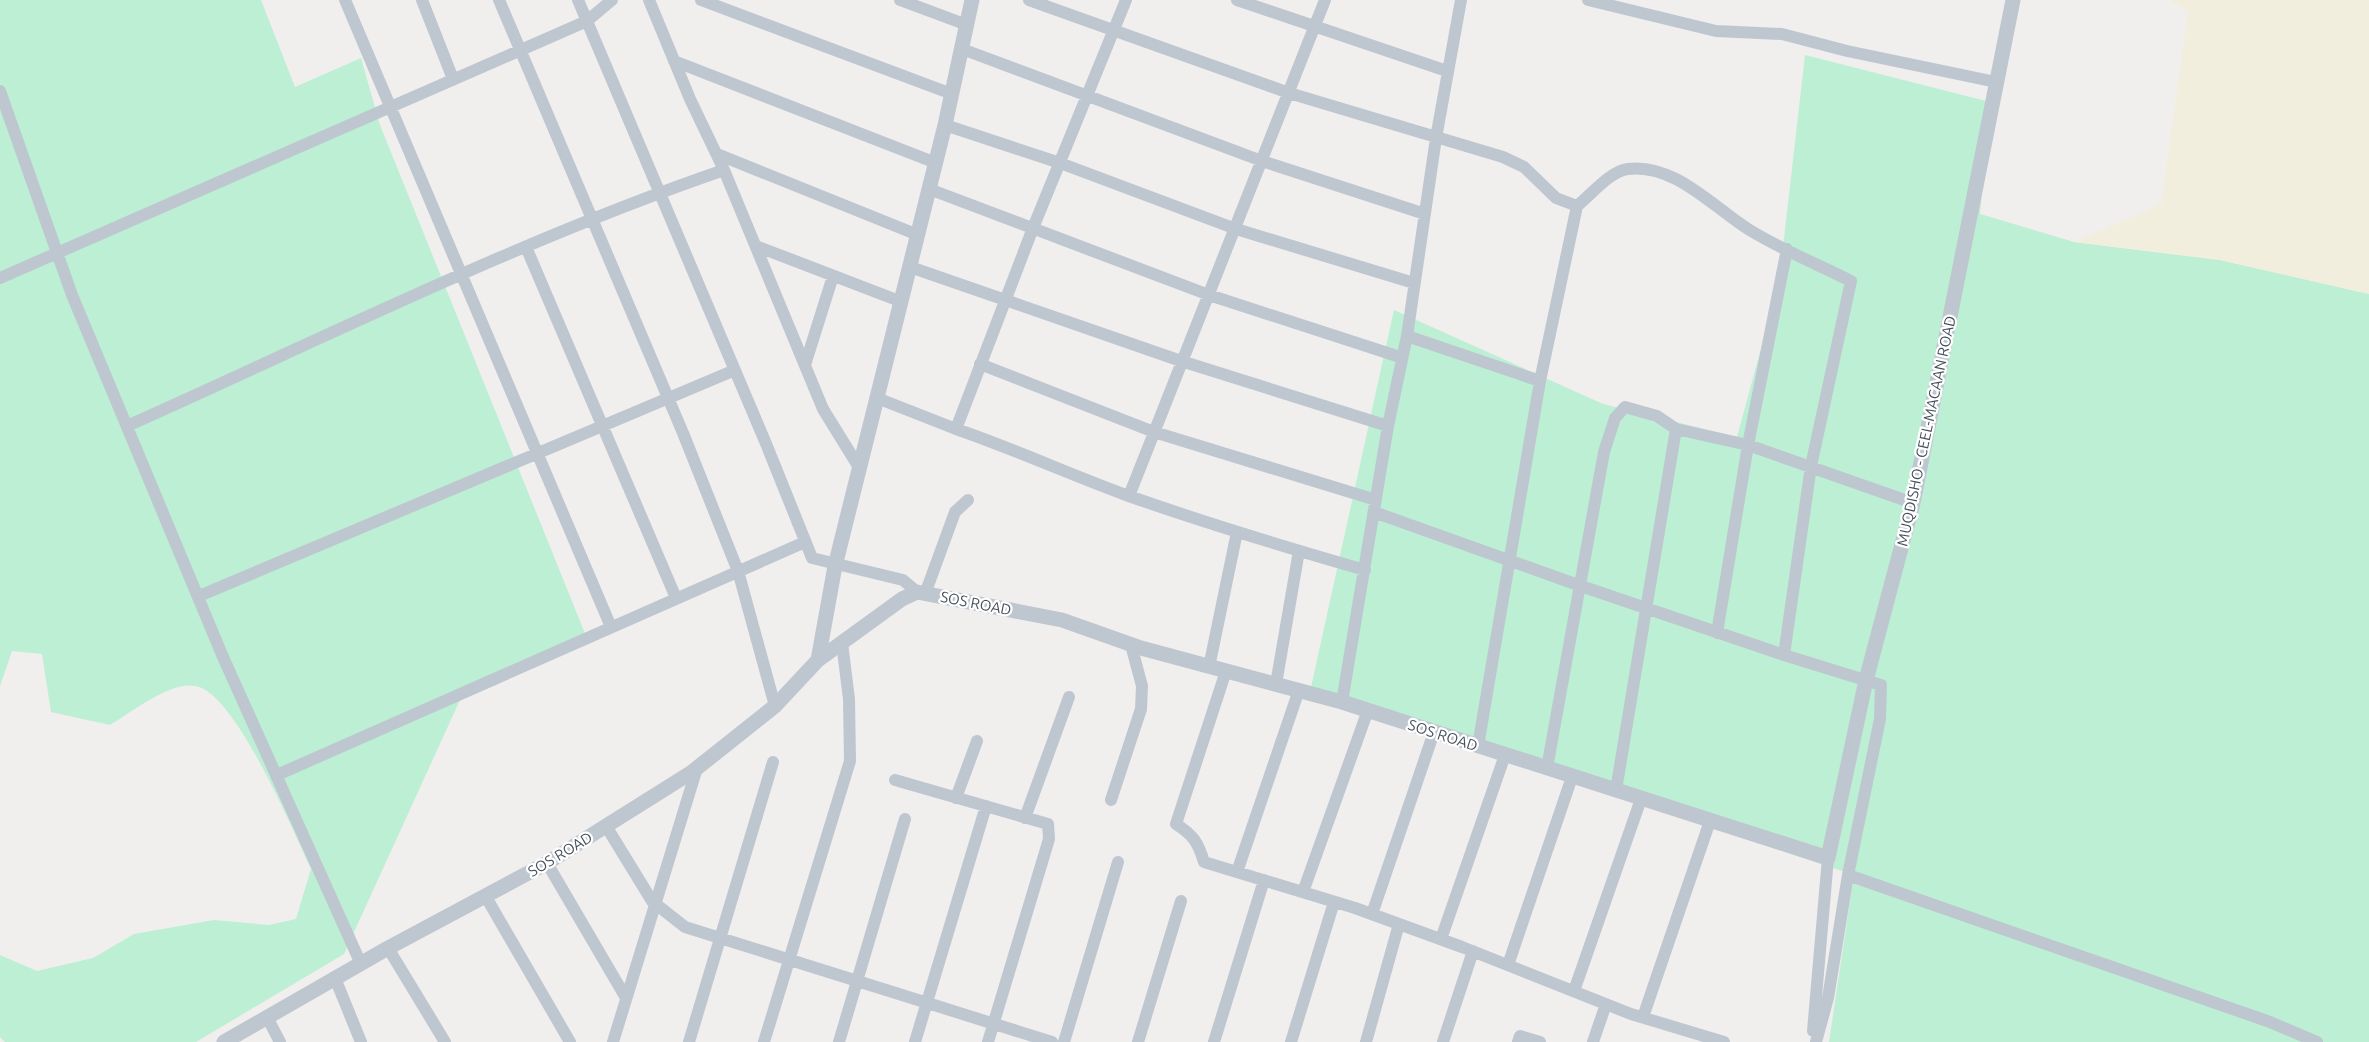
<svg xmlns="http://www.w3.org/2000/svg" width="2369" height="1042" viewBox="0 0 2369 1042" font-family="Ubuntu,sans-serif">
  <style>
    .green { fill: #bcefd4 }
    .sand { fill: #f2eede }
    .lines { fill: none; stroke-linecap: round; stroke-linejoin: round }
    .minor { stroke: #bec7d0; stroke-width: 12 }
    .tertiary { stroke: #bec7d0; stroke-width: 15 }
    .labels { text-anchor: middle; dominant-baseline: central; stroke-width: 4.5; stroke-linejoin: round; paint-order: stroke }
    .street-label { font-size: 15px; fill: #46505b; stroke: #fff }
  </style>
  <rect width="100%" height="100%" fill="#f1eeee"/>
  <!-- green -->
  <path class="green" d="M0 0H261L295 87 361 58 380 125 588 641 465 689 344 954 196 1042H5L0 1037V955L37 971 93 958 134 934 214 920 269 925 296 919 311 869C293 831 236 694 196 686 170 681 132 712 110 725L51 712 42 654 12 651 0 686Z
    M1805 55 1990 102 1980 214 2074 242 2220 260 2369 294V1042H1829L1854 875 1310 692 1394 310 1603 404 1737 437 1779 282Z"/>
  <!-- sand -->
  <path class="sand" d="M2169 0H2369V294L2220 260 2074 242 2161 204 2188 11Z"/>
  <g class="lines">
    <!-- minor -->
    <path class="minor" d="M345 0 611 627
      M422 0 453 79
      M499 0 683 433 738 571 775 706
      M578 0 767 446 812 558 903 580 917 592
      M701 0 952 94
      M900 0 967 25
      M1029 0 1289 93 1503 157 1524 167 1556 198 1577 206 1540 381 1478 746
      M1237 0 1447 71
      M1588 0 1716 31 1782 34 1847 51 1996 82
      M962 49 1262 161 1425 214
      M674 61 936 163
      M0 91 72 295 223 657 361 964
      M945 125 1060 163 1236 229 1414 283
      M717 154 918 235
      M724 170 823 409 860 469
      M929 189 1209 295 1400 357
      M1577 206C1591 195 1610 171 1628 169 1674 163 1713 207 1748 229 1780 249 1817 264 1851 281L1811 466 1784 655
      M756 246 902 302
      M526 247 676 598
      M910 267 1181 361 1388 426
      M0 278 587 21 612 0
      M1407 336 1540 381
      M980 364 1154 432 1376 500
      M805 365 833 276
      M877 398 956 429 1033 228 1126 0
      M127 426C324 338 520 240 724 170L690 99 649 0
      M956 429C1014 449 1069 474 1126 495 1205 523 1285 547 1365 570
      M1129 496 1325 0
      M1374 512 1578 585 1784 655 1881 685 1880 719 1848 875
      M925 594 955 512 968 500
      M199 596 735 370
      M1717 633 1748 445 1787 249
      M1209 667 1237 532
      M1226 671 1176 824C1193 835 1198 842 1204 862L1355 908 1462 947 1631 1014 1724 1042
      M1276 684 1299 551
      M1342 702 1388 426 1407 336 1436 138 1461 0
      M1547 768 1604 452 1615 418 1625 407 1657 416 1676 429 1748 445 1913 503
      M277 775 805 542
      M895 780 1048 824 1049 839 988 1042
      M1616 790 1676 429
      M956 798 977 741
      M1111 800 1141 709 1142 686 1131 645
      M1025 818 1069 697
      M606 826 652 901 685 927 1052 1042
      M547 863 626 998
      M1237 872 1299 690
      M1303 892 1368 710
      M486 897 570 1042
      M1372 914 1434 732
      M1441 939 1505 755
      M388 948 445 1042
      M1508 965 1572 777
      M335 978 361 1042
      M1574 991 1641 799
      M267 1017 280 1042
      M1643 1017 1710 821
      M1813 1031 1828 858
      M613 1042 697 768
      M689 1042 773 762
      M764 1042 850 761 849 699 842 643
      M839 1042 905 819
      M915 1042 986 806
      M1064 1042 1118 862
      M1138 1042 1181 901
      M1214 1042 1264 880
      M1291 1042 1334 902
      M1366 1042 1399 924
      M1443 1042 1473 951
      M1518 1042 1520 1036 1540 1042
      M1593 1042 1606 1004
      M1816 1042 1828 998 1848 875 2270 1022 2317 1042"/>
    <!-- tertiary -->
    <path class="tertiary" d="M818 660 835 566 945 125 972 0
      M224 1042 388 948 547 863 692 772 775 706 818 660 902 599 917 592 1062 620 1141 648 1342 702 1828 858 1866 680 1913 503 2013 0"/>
  </g>
  <g class="labels">
    <!-- street labels -->
    <g class="street-label">
      <text transform="translate(1926 431) rotate(-78)">MUQDISHO - CEEL-MACAAN ROAD</text>
      <text transform="translate(976 603) rotate(11)">SOS ROAD</text>
      <text transform="translate(1443 735) rotate(18)">SOS ROAD</text>
      <text transform="translate(560 854) rotate(-31)">SOS ROAD</text>
    </g>
  </g>
</svg>
